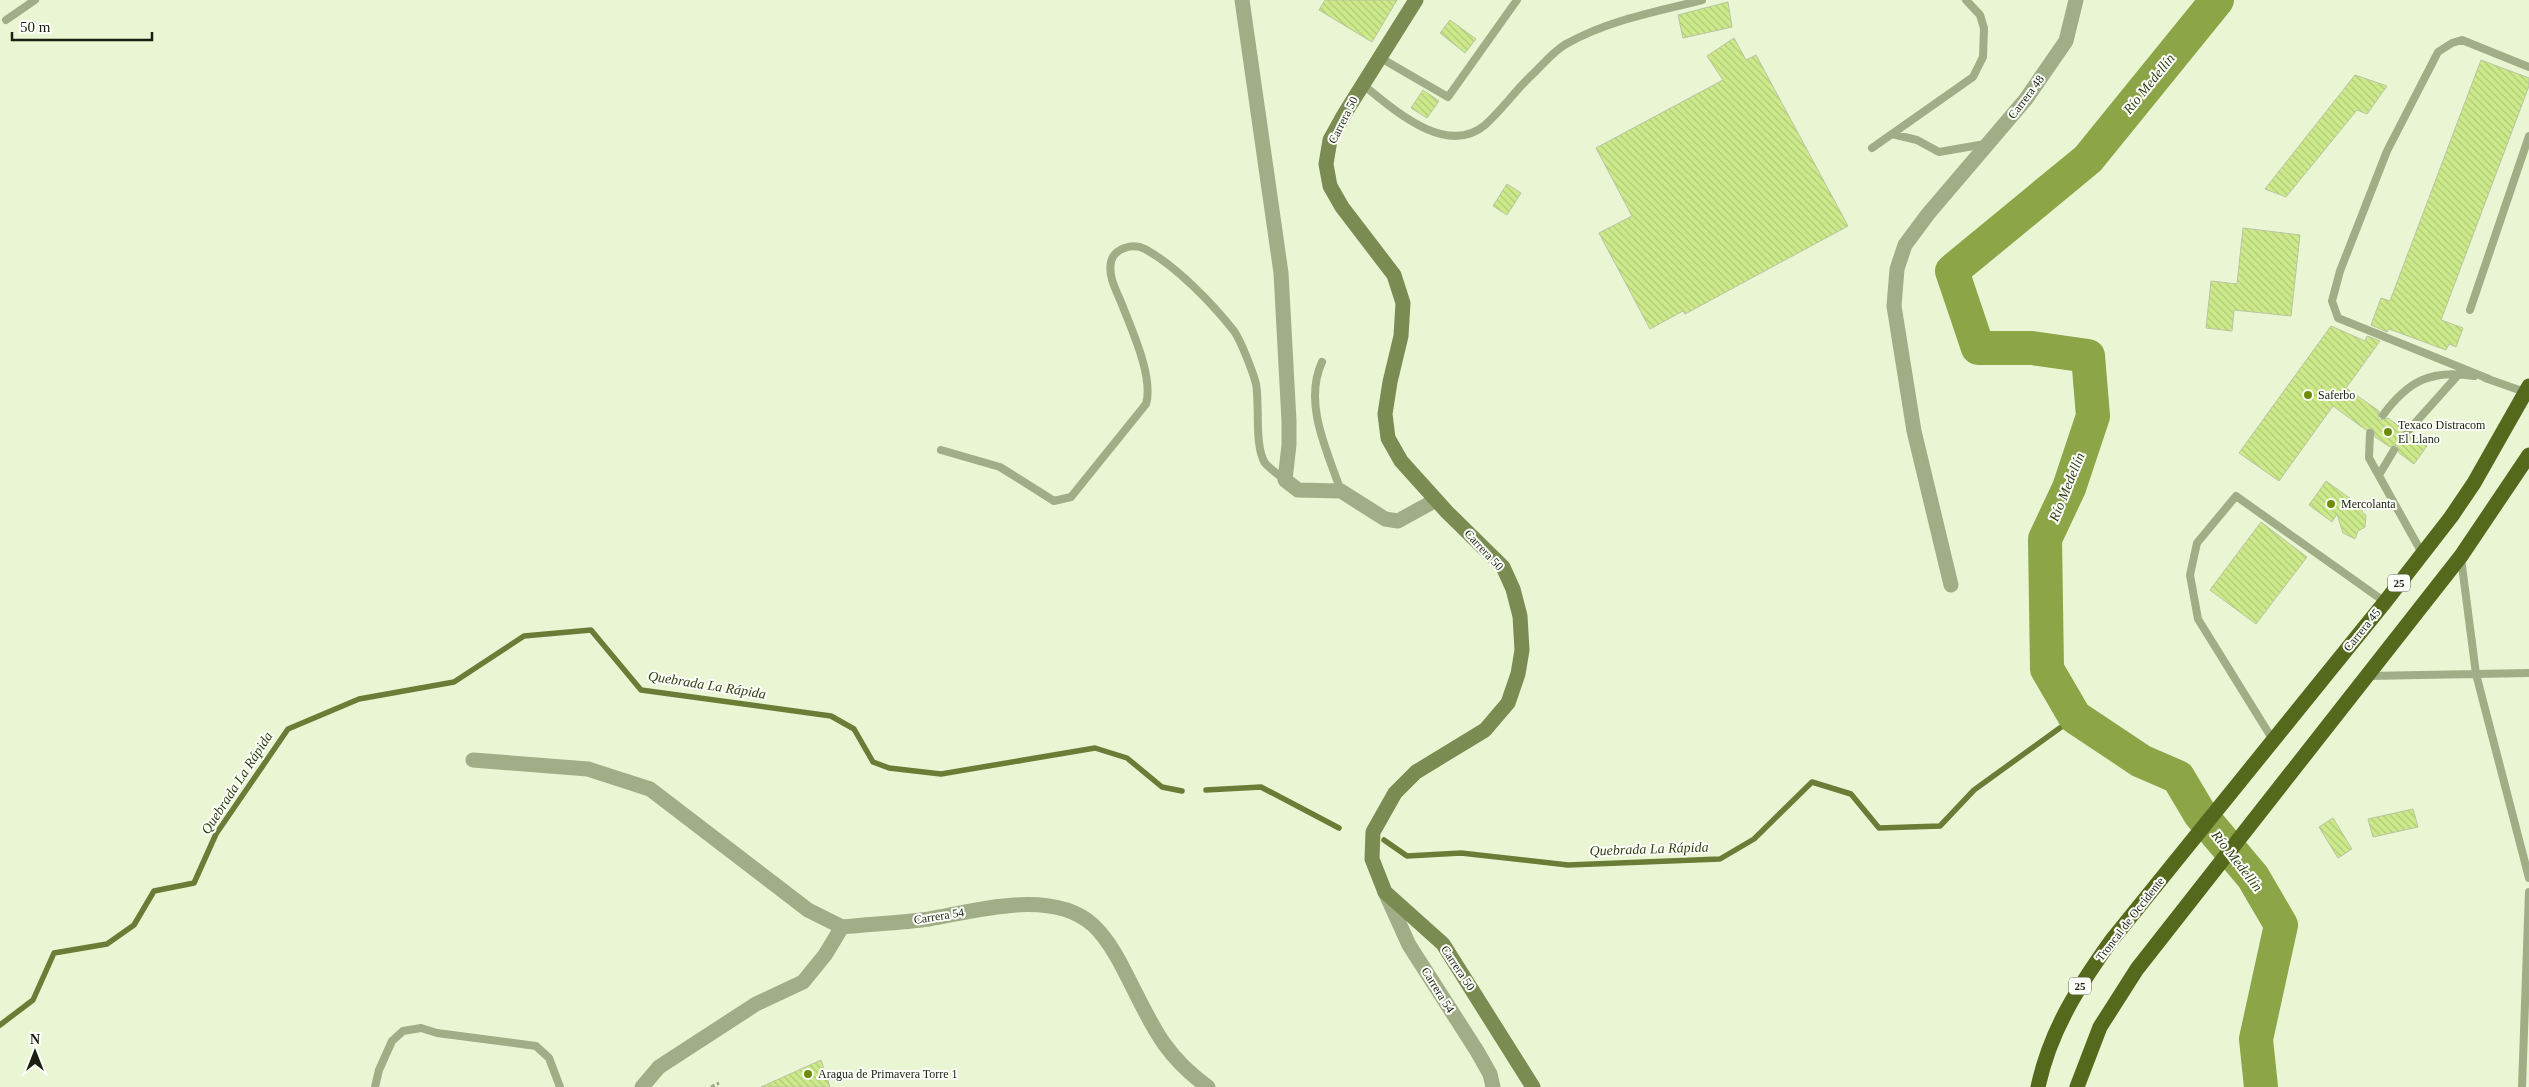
<svg xmlns="http://www.w3.org/2000/svg" width="2529" height="1087" viewBox="0 0 2529 1087" font-family="Georgia,serif">
  <style>
    .lines { fill: none; stroke-linecap: round; stroke-linejoin: round }
    .stream { stroke: #697d37; stroke-width: 5.5 }
    .river { stroke: #8ba547; stroke-width: 34 }
    .building { fill: url(#building-back-hatch); stroke: #b9c5a2 }
    .path { stroke: #9ba389; stroke-width: 3; stroke-dasharray: 4 2.5; stroke-linecap: butt }
    .service { stroke: #a0ad87; stroke-width: 8 }
    .minor { stroke: #a0ad87; stroke-width: 15 }
    .secondary { stroke: #7a8c52; stroke-width: 15 }
    .trunk { stroke: #55691d; stroke-width: 15 }
    .poi-dot { fill: #6f8b05; stroke: #fcfff8; stroke-width: 2 }
    .labels { text-anchor: middle; dominant-baseline: central; stroke-width: 4; stroke-linejoin: round; paint-order: stroke }
    .shield { fill: #fcfff8; stroke: #5e6257; stroke-width: 1 }
    .shield-label { font-size: 11px; font-weight: bold; fill: #1b1f12 }
    .street-label { font-size: 12px; fill: #1b1f12; stroke: #fcfff8 }
    .poi-label { font-size: 12px; fill: #1b1f12; stroke: #fcfff8; text-anchor: start }
    .water-label { font-size: 14px; font-style: italic; fill: #323d16; stroke: #fcfff8 }
  </style>
  <defs>
    <pattern id="building-back-hatch" width="6" height="6" patternUnits="userSpaceOnUse" patternTransform="scale(1.25)"><rect width="6" height="6" fill="#cdea8b"/><path d="M-1 5l2 2M0 0l6 6M5-1l2 2" fill="none" stroke="#afc877"/></pattern>
  </defs>
  <rect width="100%" height="100%" fill="#eaf6d3"/>
  <g class="lines">
    <!-- stream -->
    <path class="stream" d="M1206 790 1261 787 1339 828
      M1384 840 1407 856 1461 853 1568 865 1720 859 1754 839 1812 782 1851 794 1879 828 1940 826 1974 790 2075 717
      M0 1025 33 1000 54 953 107 944 134 925 154 891 194 883 216 834 288 729 359 699 454 682 524 636 591 630 641 690 831 716 854 729 873 762 889 768 941 774 1095 748 1127 758 1162 787 1182 791"/>
    <!-- river -->
    <path class="river" d="M2217 0 2088 159 1952 271 1978 348H2032L2088 356 2093 416 2069 488 2045 539 2047 669 2075 717 2141 761 2178 777 2200 814 2253 877 2281 925 2256 1039 2261 1087"/>
  </g>
  <!-- building -->
  <path class="building" d="M1325 0H1397L1372 42 1319 10Z
    M1728 2 1732 27 1683 38 1678 15Z
    M1450 20 1476 39 1465 53 1440 33Z
    M1734 38 1746 60 1756 55 1848 226 1685 314 1683 311 1650 329 1599 233 1632 216 1596 148 1723 80 1707 56Z
    M2481 60 2529 78V86L2441 320 2463 328 2456 347 2449 344 2446 350 2389 329 2387 332 2371 325 2381 298 2390 301Z
    M2355 75 2387 86 2367 114 2357 110 2286 197 2265 189Z
    M1423 90 1439 101 1427 118 1411 108Z
    M1507 184 1521 193 1507 215 1493 206Z
    M2243 228 2300 235 2291 316 2234 310 2232 331 2206 328 2211 281 2237 284Z
    M2331 326 2365 341 2367 336 2380 341 2346 388 2379 411 2378 417 2380 420 2388 418 2403 429 2404 436 2412 435 2427 446 2414 464 2399 453 2397 445 2390 447 2375 437 2373 429 2366 430 2333 406 2279 481 2239 453Z
    M2326 481 2362 507V512L2366 515 2365 527 2358 531 2355 539 2343 533 2337 514 2332 522 2309 505Z
    M2261 522 2307 557 2256 624 2210 590Z
    M2413 809 2418 827 2373 837 2368 819Z
    M2333 818 2352 849 2338 858 2319 827Z
    M821 1060 830 1087H761Z"/>
  <g class="lines">
    <!-- path -->
    <path class="path" d="M711 1087 719 1083"/>
    <!-- service -->
    <path class="service" d="M6 20 35 0
      M1379 57 1448 97 1517 0
      M1362 84C1392 108 1446 158 1485 125 1503 109 1517 88 1535 72 1544 63 1554 51 1566 44 1609 20 1655 12 1702 0
      M1892 134 1917 140 1939 152 1985 144
      M1872 148 1973 77 1983 57 1984 28 1980 15 1966 0
      M2470 310 2529 136
      M1322 362C1303 403 1327 451 1341 491
      M2485 378 2525 392
      M2489 379 2338 318 2332 301 2340 271 2387 151 2438 52 2452 43 2462 40 2529 67
      M2383 415C2408 381 2431 369 2474 376
      M2407 432 2459 374
      M2370 433 2369 458 2422 553
      M941 450 1000 467 1054 501 1071 497 1146 404C1154 377 1131 328 1121 302 1116 290 1108 276 1111 262 1114 248 1133 243 1145 249 1176 266 1212 303 1234 331 1241 341 1253 372 1256 384 1260 404 1254 446 1265 463 1270 469 1279 475 1285 480
      M2379 475 2394 450
      M2461 558 2476 674 2529 673
      M2367 676 2476 674 2529 878
      M2273 740 2198 619 2190 575 2197 543 2236 496 2385 602
      M375 1087 379 1070 392 1041 403 1031 421 1028 437 1033 536 1046 549 1058 560 1087
      M2522 1087 2529 892"/>
    <!-- minor -->
    <path class="minor" d="M1242 0 1281 273 1289 421V445L1285 480 1298 490 1341 491 1385 519 1398 521 1436 500
      M1951 585 1914 431 1894 306 1897 269 1905 245 1928 214 2026 99 2066 41 2076 0
      M473 760 588 769 650 789 808 910 842 927
      M1385 892 1409 945 1477 1051 1490 1074 1493 1087
      M642 1087 659 1067 756 1004 803 982 825 955 842 927C870 924 900 923 929 919 976 911 1052 888 1093 925 1107 938 1117 956 1125 972 1151 1022 1161 1053 1208 1087"/>
    <!-- secondary -->
    <path class="secondary" d="M1416 0 1345 113 1330 140 1326 164 1330 186 1342 207 1394 275 1403 303 1401 336 1390 382 1385 414 1388 438 1401 461 1447 512 1503 567 1513 589 1520 616 1522 650 1518 674 1508 703 1485 730 1416 772 1395 793 1373 832 1372 859 1385 892 1443 944 1533 1087"/>
    <!-- trunk -->
    <path class="trunk" d="M2038 1087C2050 1031 2078 987 2111 941L2385 602 2451 517 2474 483 2529 386
      M2077 1087 2100 1027 2137 969 2461 556 2529 455"/>
  </g>
  <!-- markers -->
  <g class="poi-dot">
    <circle cx="2308" cy="395" r="5"/>
    <circle cx="2388" cy="432" r="5"/>
    <circle cx="2331" cy="504" r="5"/>
    <circle cx="808" cy="1074" r="5"/>
  </g>
  <g class="labels">
    <!-- shield labels -->
    <g class="shield">
      <rect x="2388" y="574.5" width="22" height="17" rx="4"/>
      <rect x="2069" y="977.5" width="22" height="17" rx="4"/>
    </g>
    <g class="shield-label">
      <text x="2399" y="583">25</text>
      <text x="2080" y="986">25</text>
    </g>
    <!-- street labels -->
    <g class="street-label">
      <text transform="translate(2026 97) rotate(-53)">Carrera 48</text>
      <text transform="translate(1343 120) rotate(-63)">Carrera 50</text>
      <text transform="translate(1484 550) rotate(47)">Carrera 50</text>
      <text transform="translate(2362 630) rotate(-51)">Carrera 45</text>
      <text transform="translate(939 916) rotate(-9)">Carrera 54</text>
      <text transform="translate(2130 919) rotate(-52)">Troncal de Occidente</text>
      <text transform="translate(1458 968) rotate(56)">Carrera 50</text>
      <text transform="translate(1438 990) rotate(58)">Carrera 54</text>
    </g>
    <!-- poi labels -->
    <g class="poi-label">
      <text x="2318" y="395">Saferbo</text>
      <text x="2398" y="425">Texaco Distracom<tspan x="2398" dy="14">El Llano</tspan></text>
      <text x="2341" y="504">Mercolanta</text>
      <text x="818" y="1074">Aragua de Primavera Torre 1</text>
    </g>
    <!-- water labels -->
    <g class="water-label">
      <text transform="translate(2149 84) rotate(-51)">Río Medellín</text>
      <text transform="translate(2067 487) rotate(-68)">Río Medellín</text>
      <text transform="translate(707 685) rotate(9)">Quebrada La Rápida</text>
      <text transform="translate(237 783) rotate(-57)">Quebrada La Rápida</text>
      <text transform="translate(1649 849) rotate(-2)">Quebrada La Rápida</text>
      <text transform="translate(2237 861) rotate(52)">Río Medellín</text>
    </g>
  </g>
  <!-- north arrow -->
  <g transform="translate(35 1052)" stroke="#fcfff8" stroke-width="4" paint-order="stroke">
  <path d="M0-4L9 19L0 12L-9 19Z" fill="#1b1f12"/>
  <text y="-8" font-size="14" font-weight="bold" text-anchor="middle" fill="#1b1f12">N</text>
  </g>
  <!-- scale -->
  <path d="M12 32v8h140v-8" fill="none" stroke="#1b1f12" stroke-width="2.5"/>
  <text x="20" y="32" font-size="15" fill="#1b1f12" stroke="#fcfff8" stroke-width="4" paint-order="stroke">50 m</text>
</svg>
